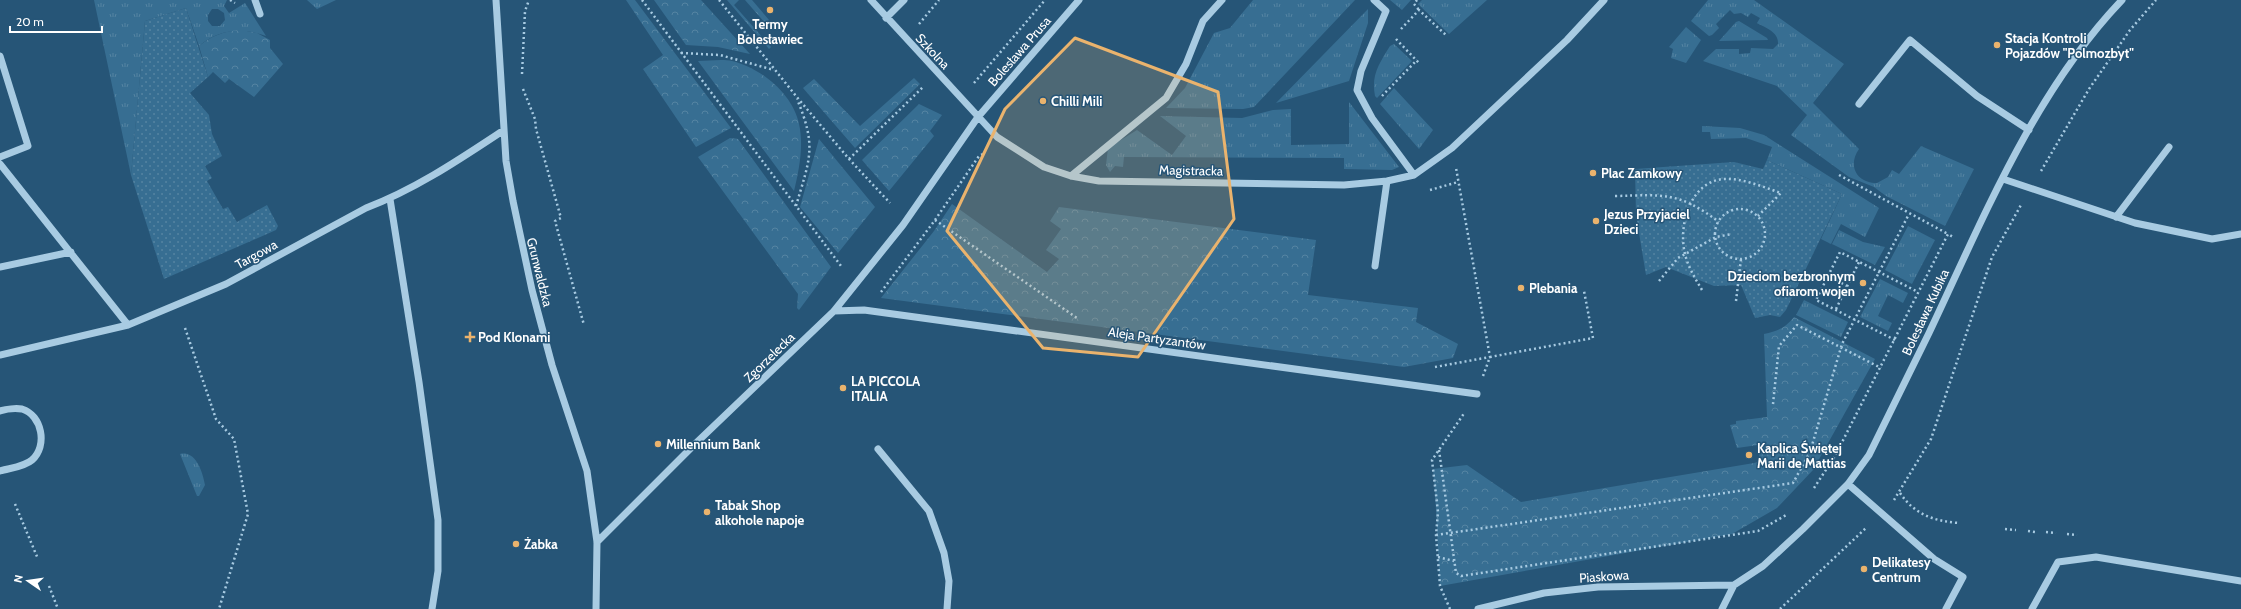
<svg xmlns="http://www.w3.org/2000/svg" width="2241" height="609" viewBox="0 0 2241 609" font-family="Cabin,sans-serif">
  <style>
    .grass { fill: url(#grass-tufts); fill-rule: evenodd }
    .forest { fill: url(#forest-crowns) }
    .garden { fill: url(#garden-dots) }
    .lines { fill: none; stroke-linecap: round; stroke-linejoin: round }
    .path { stroke: #a8cbe2; stroke-width: 2.5; stroke-dasharray: 2 3; stroke-linecap: butt }
    .minor { stroke: #a8cbe2; stroke-width: 7 }
    .marked { fill: #eab36d; fill-opacity: 0.2; stroke: #eab36d; stroke-width: 3; stroke-linejoin: round }
    .poi-dot { fill: #eab36d; stroke: #265577; stroke-width: 1.5 }
    .labels { text-anchor: middle; dominant-baseline: central; stroke-width: 3; stroke-linejoin: round; paint-order: stroke }
    .poi-label { font-size: 13px; font-weight: bold; fill: #fff; stroke: #265577; text-anchor: start }
    .street-label { font-size: 13px; fill: #fff; stroke: #265577 }
  </style>
  <defs>
    <pattern id="grass-tufts" width="24" height="20" patternUnits="userSpaceOnUse"><rect width="24" height="20" fill="#376e92"/><path d="M3 7l-1-3M5 7V3M7 7l1-3M15 17l-1-3M17 17v-4M19 17l1-3" fill="none" stroke="#5584a2"/></pattern>
    <pattern id="forest-crowns" width="20" height="18" patternUnits="userSpaceOnUse"><rect width="20" height="18" fill="#376e92"/><path d="M2 6a3 3 0 1 1 6 0M12 15a3 3 0 1 1 6 0" fill="none" stroke="#5584a2"/></pattern>
    <pattern id="garden-dots" width="8" height="8" patternUnits="userSpaceOnUse"><rect width="8" height="8" fill="#376e92"/><path d="M2 2h.1M6 6h.1" fill="none" stroke="#5584a2" stroke-width="1.8" stroke-linecap="round"/></pattern>
  </defs>
  <rect width="100%" height="100%" fill="#265577"/>
  <!-- grass -->
  <path class="grass" d="M94 0H227L224 6 229 13 245 3 266 36C242 27 219 29 199 46L186 8 145 21 131 175ZM212 9H218L224 13 225 20 220 26H212L208 21V15Z
    M307 0H336L317 9Z
    M1253 0H1355L1254 107 1243 109 1166 108 1185 88 1214 33 1230 28Z
    M1390 0H1411L1402 10Z
    M1422 0H1487L1449 34 1418 4Z
    M1708 0H1754L1844 64 1813 103 1859 149C1847 166 1857 183 1877 183L1888 177 1892 170 1899 174 1921 146 1974 169 1945 226 1886 196 1874 187 1849 177 1791 135 1807 115 1777 86 1703 61 1716 49H1739V54L1750 53 1751 48 1773 49 1778 44C1779 32 1766 28 1757 23L1760 18 1751 13 1748 17 1741 13 1734 14 1730 10 1716 24 1719 28 1712 35 1709 36 1691 21Z
    M1368 9V23L1349 81 1276 103Z
    M1739 21 1767 38 1768 40 1719 41 1736 22Z
    M1686 27 1701 40 1686 63 1671 58 1673 49 1669 47Z
    M1394 44 1412 61 1377 98 1375 96C1371 75 1379 64 1390 46Z
    M1394 88 1433 130 1419 149 1380 104Z
    M1349 102 1399 167 1392 170 1344 169V158L1124 157 1123 167 1115 166 1110 172 1106 165 1108 148 1137 130 1172 155 1186 136 1160 116 1242 118 1273 110 1291 109V145L1349 144Z
    M1702 126 1740 128 1764 135 1879 208 1865 237 1841 224 1831 244 1821 239 1842 194 1767 160 1772 147 1746 138 1711 139 1710 132H1702Z
    M1908 226 1935 240 1912 284 1885 270Z
    M1839 230 1863 242 1885 247 1875 265 1832 244Z
    M1880 279 1908 293 1903 303 1888 295 1878 316 1892 323 1888 331 1860 317Z
    M1804 300 1848 322 1841 337 1796 315Z
    M180 454C196 450 203 473 205 485L199 496H197Z"/>
  <!-- forest -->
  <path class="forest" d="M626 0H635L731 128 696 147 643 69 663 55Z
    M654 0H701L750 54 718 47 686 45Z
    M727 0H739L734 5 771 47 769 49Z
    M745 0H752L769 20 765 23Z
    M241 30 257 33 270 40V48L283 64 254 97 229 79 225 83 213 72 208 77 199 46C211 36 224 31 241 30Z
    M698 61C709 61 722 59 732 61 761 68 793 94 799 124 804 146 799 170 794 191Z
    M914 78 920 84 855 148 803 88 814 79 860 126Z
    M919 104 942 115 930 131 934 136 889 191 862 160Z
    M730 138 738 139 831 267 799 310 797 308 798 294 698 157Z
    M819 139 875 207 838 253 800 207Z
    M952 204 1047 272 1059 259 1046 250 1061 229 1050 221 1059 207 1316 240 1308 295 1418 308 1416 322 1458 344 1453 358 1404 367 881 298 934 231Z
    M1794 317 1875 359 1813 470 1777 508 1732 534 1440 586C1437 546 1437 508 1433 469L1467 465 1521 502 1760 462 1758 445 1737 448 1730 425 1736 424V421L1767 417 1764 334C1778 331 1785 328 1794 317Z"/>
  <!-- garden -->
  <path class="garden" d="M186 8 208 77 190 93 209 115 212 134 222 156 205 166 212 178 207 181 223 209 228 207 237 222 267 205 278 226 276 230 164 279 131 175 145 21Z
    M1767 160 1842 194 1786 310 1780 317 1770 315 1755 318 1741 285 1714 286 1666 267 1646 275 1636 215 1635 169 1734 162 1763 169Z"/>
  <g class="lines">
    <!-- path -->
    <path class="path" d="M230 0 235 3
      M642 0 841 266
      M719 0 796 96 849 159 890 203
      M1417 0 1414 4 1419 10
      M919 24 939 0
      M1401 29 1419 10 1447 36
      M1396 39 1419 63
      M681 53 720 55 774 70
      M522 74 525 11 529 0
      M974 83 1045 0
      M523 89 535 119 536 129 561 218 555 221 584 325
      M1382 96 1417 60
      M849 159 923 87
      M2041 171 2089 89 2130 30 2156 0
      M1839 175 1948 234
      M1430 190 1458 182
      M1615 196C1663 195 1678 191 1719 222
      M796 206C810 158 817 147 797 99
      M1715 234a25 25 0 1 1 50 0a25 25 0 1 1-50 0Z
      M935 220 979 156 985 153
      M1828 276 1847 286
      M1659 281 1678 258 1716 237 1732 234
      M1702 290C1695 278 1688 267 1685 254 1678 226 1690 181 1724 179 1743 178 1763 187 1781 193L1758 216
      M881 292 935 220 1077 318
      M1736 301 1741 259
      M1836 309 1859 262
      M185 328 216 419 234 439 248 514 219 609
      M1895 340 1816 300 1840 252 1918 292
      M1435 367 1490 357 1456 168
      M1483 376 1490 357 1593 338 1584 291
      M1773 404 1779 346 1797 325 1881 368
      M1439 450 1456 573 1461 576 1758 531 1788 514
      M1814 488 1835 456 1948 234 1953 237
      M1900 493C1915 515 1934 521 1959 523
      M1894 500 1931 439 1992 257 2021 205
      M15 504 38 559
      M2005 529 2016 530
      M2028 531 2035 532
      M2046 532 2056 533
      M2067 534 2077 535
      M1436 535 1793 483 1810 452 1842 344 1909 214
      M1438 557 1454 561
      M49 586 58 609
      M1450 609 1440 586 1436 535 1438 512 1432 460 1465 412
      M1780 609 1867 527"/>
    <!-- minor -->
    <path class="minor" d="M255 0 260 14
      M496 0 506 161 513 201 532 290 552 365 587 471 597 542 596 609
      M871 0 997 137 1044 167 1071 176 1099 181 1344 185 1387 181 1414 175 1452 148 1567 40 1604 0
      M1374 0 1386 11 1361 71 1357 90 1372 118 1414 175
      M886 18 904 0
      M0 56 28 146 0 157
      M1859 104 1910 40 1977 96 2029 130
      M0 164 128 325
      M1071 176 1166 98 1186 64 1203 21 1222 0
      M2003 179 2135 223 2212 239 2241 234
      M390 199 419 382 438 520V571L432 609
      M2116 217 2169 147
      M1375 266 1387 181
      M0 267 71 252
      M834 311 864 310 1477 394
      M0 355 128 325 226 284 366 208C416 189 460 159 504 130
      M0 411C6 409 16 408 22 409 42 415 48 446 32 460 24 467 10 468 0 471
      M878 449 929 511 944 553 949 581 947 609
      M1848 484 1934 559 1963 577 1946 609
      M597 542 694 445 834 311 903 225 978 117 1079 0
      M1478 609 1544 593 1598 587 1734 585
      M1722 609 1734 585 1763 566 1803 529 1848 484 1869 455C1889 414 1909 374 1929 333 1983 219 2034 92 2122 0
      M2032 609 2058 562 2096 557 2241 581"/>
  </g>
  <!-- marked area -->
  <path class="marked" d="M1075 38 1218 92 1234 219 1138 357 1043 348 947 231 1005 109Z"/>
  <!-- markers -->
  <g class="poi-dot">
    <circle cx="770" cy="10" r="4"/>
    <circle cx="1997" cy="45" r="4"/>
    <circle cx="1043" cy="101" r="4"/>
    <circle cx="1593" cy="173" r="4"/>
    <circle cx="1596" cy="221" r="4"/>
    <circle cx="1863" cy="283" r="4"/>
    <circle cx="1521" cy="288" r="4"/>
    <path d="M468 331h4v4h4v4h-4v4h-4v-4h-4v-4h4z"/>
    <circle cx="843" cy="388" r="4"/>
    <circle cx="658" cy="444" r="4"/>
    <circle cx="1749" cy="455" r="4"/>
    <circle cx="707" cy="512" r="4"/>
    <circle cx="516" cy="544" r="4"/>
    <circle cx="1864" cy="569" r="4"/>
  </g>
  <g class="labels">
    <!-- poi labels -->
    <g class="poi-label">
      <text x="770" y="24" text-anchor="middle">Termy<tspan x="770" dy="15">Bolesławiec</tspan></text>
      <text x="2005" y="38">Stacja Kontroli<tspan x="2005" dy="15">Pojazdów "Polmozbyt"</tspan></text>
      <text x="1051" y="101">Chilli Mili</text>
      <text x="1601" y="173">Plac Zamkowy</text>
      <text x="1604" y="214">Jezus Przyjaciel<tspan x="1604" dy="15">Dzieci</tspan></text>
      <text x="1855" y="276" text-anchor="end">Dzieciom bezbronnym<tspan x="1855" dy="15">ofiarom wojen</tspan></text>
      <text x="1529" y="288">Plebania</text>
      <text x="478" y="337">Pod Klonami</text>
      <text x="851" y="381">LA PICCOLA<tspan x="851" dy="15">ITALIA</tspan></text>
      <text x="666" y="444">Millennium Bank</text>
      <text x="1757" y="448">Kaplica Świętej<tspan x="1757" dy="15">Marii de Mattias</tspan></text>
      <text x="715" y="505">Tabak Shop<tspan x="715" dy="15">alkohole napoje</tspan></text>
      <text x="524" y="544">Żabka</text>
      <text x="1872" y="562">Delikatesy<tspan x="1872" dy="15">Centrum</tspan></text>
    </g>
    <!-- street labels -->
    <g class="street-label">
      <text transform="translate(933 51) rotate(47)">Szkolna</text>
      <text transform="translate(1019 51) rotate(-49)">Bolesława Prusa</text>
      <text transform="translate(1191 170) rotate(1)">Magistracka</text>
      <text transform="translate(256 254) rotate(-29)">Targowa</text>
      <text transform="translate(540 272) rotate(76)">Grunwaldzka</text>
      <text transform="translate(1925 312) rotate(-65)">Bolesława Kubika</text>
      <text transform="translate(1157 338) rotate(8)">Aleja Partyzantów</text>
      <text transform="translate(769 357) rotate(-44)">Zgorzelecka</text>
      <text transform="translate(1604 576) rotate(-4)">Piaskowa</text>
    </g>
  </g>
  <!-- north arrow -->
  <g transform="translate(28 581) rotate(283)" stroke="#265577" stroke-width="3" paint-order="stroke">
  <path d="M0-3L7 15L0 10L-7 15Z" fill="#ffffff"/>
  <text y="-6" font-size="11" font-weight="bold" text-anchor="middle" fill="#ffffff">N</text>
  </g>
  <!-- scale -->
  <path d="M10 26v6h92v-6" fill="none" stroke="#ffffff" stroke-width="2"/>
  <text x="16" y="26" font-size="12" fill="#ffffff" stroke="#265577" stroke-width="3" paint-order="stroke">20 m</text>
</svg>
